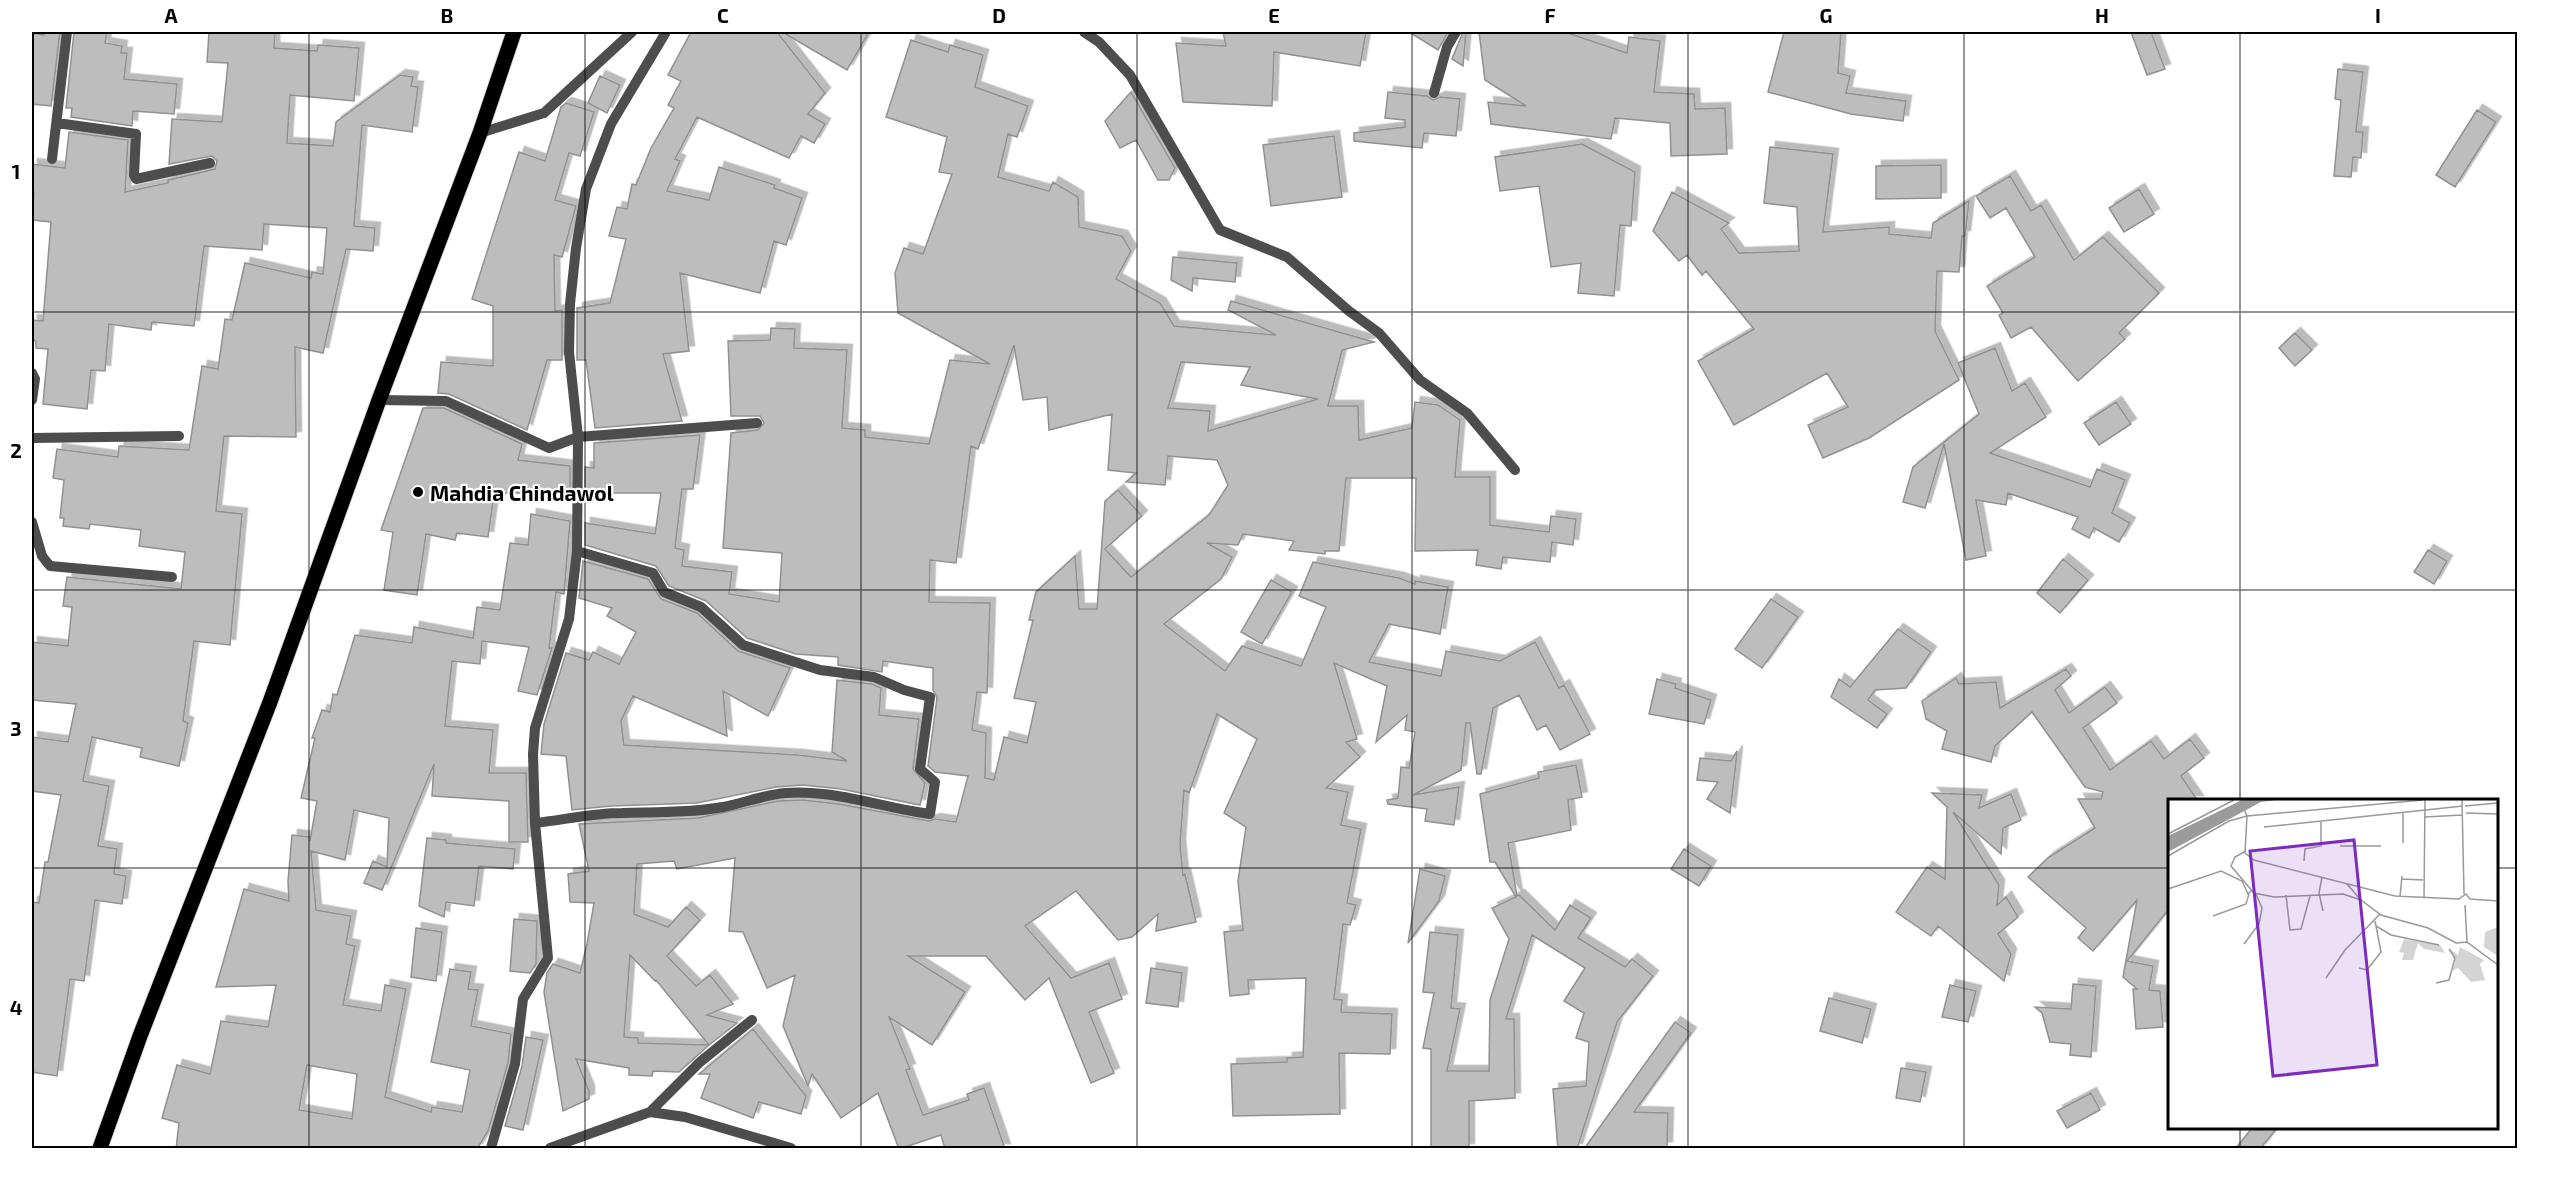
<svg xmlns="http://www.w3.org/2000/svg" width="2549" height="1180" viewBox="0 0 2549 1180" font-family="'Exo 2',sans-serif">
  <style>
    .building { fill: #bdbdbd; stroke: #919191; stroke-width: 1.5; fill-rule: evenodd; filter: url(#shadow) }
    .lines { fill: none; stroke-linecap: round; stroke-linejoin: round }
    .major-casing { stroke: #dbdbdb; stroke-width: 17 }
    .minor { stroke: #4d4d4d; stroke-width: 10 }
    .major { stroke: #000; stroke-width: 15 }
    .grid { fill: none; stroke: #000; stroke-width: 1.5; stroke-opacity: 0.55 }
    .poi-dot { fill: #000; stroke: #fff; stroke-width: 2 }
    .labels { text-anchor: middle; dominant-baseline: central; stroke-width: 4.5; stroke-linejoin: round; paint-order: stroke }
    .poi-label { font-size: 21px; font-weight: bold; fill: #000; stroke: #fff; text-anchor: start }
    .inset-road { fill: none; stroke: #999; stroke-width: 1.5 }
    .view { fill: #7b2cbf; fill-opacity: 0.15; stroke: #7b2cbf; stroke-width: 3 }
    .inset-edge { fill: none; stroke: #000; stroke-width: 3 }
    .neatline { fill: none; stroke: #000; stroke-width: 2 }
    .grid-label { font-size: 20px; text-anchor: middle; font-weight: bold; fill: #000 }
  </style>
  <defs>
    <filter id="shadow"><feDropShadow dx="5.5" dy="-5.5" stdDeviation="0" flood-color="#0004"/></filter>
  </defs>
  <rect width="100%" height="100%" fill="#fff"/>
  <!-- building -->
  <path class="building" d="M44 32H60L51 106 32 104V33L44 35Z
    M74 32H107L105 43 122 46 121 53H127L124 79 177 84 174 114 133 111 132 126 71 117 72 108H66Z
    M209 32H275L274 48 317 51 318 45 359 48 354 101 290 95 287 143 333 146 336 122 400 75 413 77 411 86 418 87 412 132 362 125 354 226 375 228 373 251 346 249 323 353 295 347 296 437 224 436 216 511 242 514 230 645 194 641 183 721 188 723 179 766 140 757 142 748 92 737 83 781 109 786 98 846 117 849 114 874 126 876 122 904 95 900 84 981 70 979 57 1076 32 1072V902L39 903 45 862H48L61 795 32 791V737L68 742 76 704 32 700V642L68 646 72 607 63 606 67 577 181 589 185 552 139 546 141 530 90 524 89 529 63 526 64 518H60L64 480 53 478 57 449 118 457 119 446 189 450 202 366 218 369 225 319 232 320 245 263 311 278 312 272 323 274 327 228 264 224 262 250 204 246 194 326 152 322 151 330 109 324 105 371 91 370 87 409 43 404 48 349 36 348V341L32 340V320L43 321 51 222 32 220 34 192 32 191V164L65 168 69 132 128 140 125 192 168 183V180L215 169 217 161 212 156 169 164 172 119 222 122 228 63 207 62Z
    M691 32H777L825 93 808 114 825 124 814 143 801 136 789 158 697 117 675 159 680 161 667 191 709 200 719 167 775 185 774 188 802 198 786 245 774 241 760 293 680 273 689 351 663 354 682 421 595 428 586 360H577V308L610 303 626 239 609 236 617 207 627 209 632 184 636 185 651 148 674 108 668 105 681 81 668 75Z
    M782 32H869L847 70Z
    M1223 32H1366L1360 66 1274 52 1272 106 1183 102 1176 43 1226 46Z
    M1409 32H1448L1438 50Z
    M1463 32H1466L1463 66 1452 59Z
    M1479 32H1565L1627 53 1629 37 1660 41 1654 92 1694 94 1695 109 1725 108 1727 154 1671 156 1670 123 1615 118 1611 139 1491 124 1488 102 1526 106 1485 80Z
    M1784 32H1841L1838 73 1850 76 1846 93 1906 101 1903 121 1851 114 1768 92Z
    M2131 32H2151L2165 69 2147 75Z
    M911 40 948 52 950 45 983 55 975 87 1028 106 1017 137 1008 134 998 177 1049 191 1053 182 1078 197 1079 227 1122 236 1131 251 1116 279 1160 303 1174 326 1276 335 1228 310 1231 301 1374 342 1342 350 1328 406H1358L1359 440 1412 428 1415 402 1438 405 1460 420 1455 477H1490V525L1549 532 1551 516 1576 519 1573 545 1552 542 1550 562 1503 557 1501 569 1476 565 1478 550 1415 551 1416 478H1346L1339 551H1325V554L1289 550 1294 541 1243 534 1238 545 1207 543 1232 557 1221 579 1164 624 1225 671 1242 646 1301 666 1326 607 1299 596 1313 562 1399 578 1415 584V581L1448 587 1440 634 1389 624 1369 662 1441 676 1446 651 1500 661 1535 642 1559 688 1564 685 1590 734 1560 750 1546 725 1537 730 1519 695 1493 708 1481 774H1477L1470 723H1466L1461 770 1413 795 1459 787 1454 825 1425 821 1427 809 1388 804 1387 800 1398 798 1401 767 1409 768 1415 732 1405 730 1407 715 1376 742 1387 686 1334 663 1357 739 1346 742 1360 757 1326 788 1348 792 1341 825 1361 829 1347 903 1356 905 1350 925 1343 924 1334 999 1342 1000 1341 1012 1392 1014 1390 1054 1339 1053 1340 1114 1233 1116 1231 1064 1287 1062V1058L1303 1057 1306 978 1248 980 1249 994 1230 996 1224 932 1243 930 1238 881 1246 827 1224 813 1257 739 1217 714 1189 793 1184 790 1180 845 1183 875 1185 874 1196 922 1156 931 1158 914 1132 937 1118 940 1076 891 1025 926 1071 978 1109 963 1122 999 1089 1012 1114 1073 1091 1083 1049 978 1025 1000 986 956H908L965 992 932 1045 889 1017 910 1069 906 1070 923 1115 969 1100 967 1094 984 1088 1005 1149H945L941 1135 899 1149 878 1093 841 1118 812 1074 808 1086 783 1026 795 975 767 988 743 932 729 931 735 858 677 869 674 861 637 864 634 914 668 927 686 907 700 920 667 956 696 986 710 975 733 1004 707 1015 737 1023 709 1045 656 980 655 981 630 955 624 1037 638 1038V1043L709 1045 679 1072 653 1071 652 1076 629 1075V1068L576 1059 589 1091V1099L563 1111 544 992 547 973 553 964 580 973 587 944 594 903 570 902 568 874 589 871 579 824 698 818 778 801 803 800 839 804 929 821 935 819 956 822 968 776 935 772 928 766 937 698 933 690V668L883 661 882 672 838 665V657L796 654 747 638 706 601 669 586 656 566 585 545V523L655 534 661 493H585V467L594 468V443L700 435 693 489H682L675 548 684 550 682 566 732 572 729 594 779 602 782 553 723 548 731 433 758 430 764 423 760 416H731L728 341 770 340 771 328 795 329 794 348 847 350 842 428 865 430V437L929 444 950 360 990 364 898 313 895 273 904 248 923 254 952 174 939 172 947 137 886 117ZM1014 345 1023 400 1047 397 1049 430 1112 414 1108 470 1136 473 1126 482 1165 485 1168 456 1217 460 1228 485 1209 515 1131 577 1105 549 1142 516 1118 490 1105 501 1097 609H1079L1075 556 1036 592 1029 620H1033L1014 698 1036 702 1027 743 1004 737 994 780 985 778 986 733 972 730 977 692 987 693 990 603 929 602 930 560 956 563 971 446 978 449ZM1181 362 1250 367 1241 385 1318 399 1208 431 1210 411 1168 408Z
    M2338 69 2363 72 2356 132H2363L2361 158 2353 157 2351 177 2334 176 2341 100 2335 99Z
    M600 76 620 85 607 113 588 103Z
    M1131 92 1175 168 1169 180H1158L1136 140 1120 148 1105 121Z
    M1388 92 1427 96 1433 100 1440 97 1460 99 1456 136 1424 133 1422 148 1354 141V133L1405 127V120L1385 118Z
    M566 103 594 112 580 156 569 153 555 200 576 206 562 257 554 255 555 311 562 310V360H547L527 430 449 394 438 393 441 362 493 366V306L472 299 519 152 545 161 561 107Z
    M2477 110 2496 122 2455 187 2436 175Z
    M1334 136 1342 197 1271 206 1263 145Z
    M1582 144 1635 172 1631 226 1620 225 1614 296 1578 293 1581 263 1551 267 1539 186 1500 191 1495 157Z
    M1770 147 1833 154 1823 232 1889 227V234L1931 238 1933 223 1969 201 1965 236H1962L1959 272 1937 271 1935 331 1959 380 1869 438 1823 458 1808 425 1848 407 1827 373 1734 425 1698 361 1754 329 1706 271 1702 275 1687 255 1679 261 1653 231 1672 192 1729 223 1721 229 1739 253 1799 251 1797 207 1764 203Z
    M1941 165V198L1876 199V166Z
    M2010 176 2031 211 2041 205 2074 260 2103 237 2159 293 2119 333 2125 339 2078 381 2031 327 2011 338 1999 315 2003 313 1987 286 2035 257 2006 208 1990 218 1976 196Z
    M2139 189 2154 214 2124 232 2109 208Z
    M1173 257 1237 263 1235 282 1193 278 1192 291 1171 280Z
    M2295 333 2312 350 2295 366 2279 348Z
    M1995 348 2012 391 2025 383 2046 417 1990 453 2090 487 2097 469 2125 480 2112 513 2130 523 2119 542 2094 528 2089 538 2072 529 2078 517 2008 493 2006 505 1976 500 1986 556 1966 560 1944 444 1925 508 1903 502 1913 467 1979 414 1958 363Z
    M2116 402 2131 424 2099 445 2084 423Z
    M423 408H444L522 444 518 460 570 466V493H505L504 497 494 495 488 537 457 533 455 540 426 534 417 595 384 590 393 532 381 530Z
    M531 514 570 521 564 594 556 592 549 648H552L537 695 518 691 529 647 482 641 480 664 452 661 445 726 493 730 489 773H526L528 842H509V801L432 796 434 764 382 890 364 883 373 861 387 867 389 818 354 810 345 860 311 851 316 910 351 916 346 944 355 946 343 1005 381 1011 385 985 406 989 385 1097 431 1112 432 1107 462 1112 470 1070 431 1062 450 969 471 972 468 989 478 990 471 1026 511 1034 508 1063 488 1131 477 1149H176L179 1123 162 1118 177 1065 210 1074 221 1021 268 1027 276 985 216 987 244 889 289 901 288 881 292 835 310 837V841L317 801 301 798 315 738H312L322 710 330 712 333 694 337 695 355 635 412 643 414 627 473 638 477 607 500 610 510 543 528 545ZM307 1065 357 1074 352 1119 299 1110Z
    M2428 550 2447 561 2434 584 2414 572Z
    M2063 559 2088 580 2060 613 2037 593Z
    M583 561 648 579 661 599 697 613 738 651 790 668 768 716 723 691 727 736 633 696 621 721 624 745 798 755 847 761 832 752 837 680 872 684 881 688 879 715 919 719 913 769 925 783 920 805 841 789 803 785 776 787 697 803 611 806 572 810 566 756 541 754 544 724 566 653 589 660 593 652 619 664 636 632 607 616 612 608 579 598Z
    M1271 580 1292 592 1262 644 1241 632Z
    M1771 599 1798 617 1762 668 1735 649Z
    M1898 629 1931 652 1906 688 1875 690 1868 700 1887 714 1877 728 1831 697 1839 679 1850 687Z
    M2066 669 2071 676 2055 690 2069 713 2105 687 2117 703 2083 728 2110 770 2151 741 2164 759 2190 739 2204 758 2181 776 2198 801H2169V909L2127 961 2153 966 2149 990 2160 991 2163 1027 2136 1029 2133 989H2137L2123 977 2137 900 2093 951 2078 938 2086 928 2028 877 2049 857 2095 828 2078 799H2101L2103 792 2085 787 2032 712 1995 746 1991 762 1942 749 1947 731 1926 719 1922 701 1956 678 1959 684 1996 682 2000 708Z
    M1657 679 1676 684 1675 688 1711 700 1704 724 1649 714Z
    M1737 751 1736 762 1730 813 1707 799 1718 782 1697 780 1700 758 1731 761Z
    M1576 765 1582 797 1568 800 1571 830 1508 843 1517 896 1519 895 1555 930 1570 905 1591 918 1578 938 1625 967 1632 959 1653 976 1617 1022 1577 1149H1558L1553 1089 1586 1086 1589 1042 1576 1038 1584 1013 1564 1001 1585 968 1532 935 1506 1019H1514L1515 1098 1469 1101V1149H1431V1049L1423 1048 1434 993 1423 992 1430 932 1458 935 1451 1008 1460 1009 1447 1071H1489L1490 1000 1509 939 1492 908 1516 897 1495 862H1490L1480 794 1539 778 1538 772Z
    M1932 793 1982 795 1979 808 2011 794 2021 820 2003 828 2001 854 1953 812 1999 885 1997 905 2006 897 2018 917 1998 934 2011 954 2004 981 1938 926 1931 936 1896 912 1927 867 1945 879 1947 807Z
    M427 838 446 840V843L515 849 513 869 479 866 474 906 446 902 444 917 419 906Z
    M1684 849 1711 866 1699 886 1671 869Z
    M1420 869 1445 876 1439 901 1408 943Z
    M514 919 537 921 536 964 530 973 510 971Z
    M416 928 442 932 436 981 411 977Z
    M1151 968 1182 973 1178 1007 1146 1003Z
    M2073 984 2096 986 2091 1057 2070 1055 2071 1044 2050 1042 2042 1013 2035 1007 2071 1009Z
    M1950 985 1976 991 1968 1022 1942 1017Z
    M1829 998 1871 1009 1862 1043 1820 1031Z
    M1675 1022 1691 1033 1634 1112 1668 1113 1667 1147 1584 1149Z
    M753 1029 806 1096 801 1114 759 1102 753 1118 701 1098 710 1074H699Z
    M526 1037 543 1040 523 1130 505 1126 522 1066Z
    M1901 1068 1926 1072 1920 1102 1896 1098Z
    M2091 1093 2100 1110 2067 1128 2057 1111Z
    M2252 1128H2277L2260 1149H2235Z"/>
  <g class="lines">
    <!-- major casing -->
    <g class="major-casing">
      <path id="major" d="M100 1148 140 1036 270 702 379 400 480 133 514 32"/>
    </g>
    <!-- minor -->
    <path class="minor" d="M1084 32 1099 42 1130 75 1220 230 1287 257 1349 311 1379 333 1420 380 1467 413 1515 470
      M1434 93 1447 47 1456 32
      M57 123 136 134 134 175 136 179 210 163
      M480 133 544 113 632 32
      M52 159 67 32
      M32 373 35 379 32 400
      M379 400 446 401 549 448 578 437 757 423
      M32 438 179 436
      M32 522 42 556 50 566 172 577
      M535 823C563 820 593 813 622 813 655 812 690 813 723 807 743 803 764 795 785 793 834 789 882 808 930 814L935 782 920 769 930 697 904 690 874 677 820 670 743 645 701 607 664 592 653 573 577 551
      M650 1112 700 1062 752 1020
      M491 1148 515 1064 523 999 548 958 535 823 533 754 535 728 569 619 577 551 578 437 569 352 570 304 576 248 586 189 611 124 666 32
      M550 1148 650 1112 685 1117 791 1148"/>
    <!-- major -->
    <use href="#major" class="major"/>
  </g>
  <!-- grid -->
  <path class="grid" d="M309 32V1148M585 32V1148M861 32V1148M1137 32V1148M1412 32V1148M1688 32V1148M1964 32V1148M2240 32V800M32 312H2518M32 590H2518M32 868H2170M2496 868H2518M2240 1128V1148"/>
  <!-- markers -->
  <circle class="poi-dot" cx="418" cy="492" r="6"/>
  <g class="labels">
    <!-- poi labels -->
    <g class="poi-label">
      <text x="430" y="492">Mahdia Chindawol</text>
    </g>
  </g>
  <!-- overview -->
  <g transform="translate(2168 799)">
    <rect width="330" height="330" fill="#fff"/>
    <path d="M330 128V157L316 148 317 133ZM236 140 272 146 277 154 256 150 250 144 245 161H234L236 154 231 153ZM292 148 316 161 312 165 317 181 303 183 290 169 284 172 287 163 282 150 290 156Z" fill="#d4d4d4"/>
    <path d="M74 1H109L93 3 0 53V37Z" fill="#9b9b9b"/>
    <path class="inset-road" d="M72 1 79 17 77 54 86 61 227 97 291 100 298 95 302 100 330 102M294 1 296 95M297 7 330 4M235 14V44M298 14 330 15M257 18 294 16M96 28 295 7M0 35 66 1M172 47H213M78 52 67 58 63 67 86 94 106 98 175 95 193 101 213 116 260 129 288 144 299 143M0 57 61 22 79 17 255 1M136 62 137 50 153 47V23M154 78 151 94 155 112M234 80 255 81M179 85 192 100M0 90 53 72 74 82 80 95 84 91M118 96 122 131 133 130 142 97M232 97 234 77M256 99 257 1M297 106 299 143 330 166M45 117 78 105 81 95M207 122 208 127 223 136 271 146M76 145 91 125 94 109 88 95M191 169 199 171 213 153 208 127M158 179 177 151 212 115M268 184 281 181 287 159 281 150"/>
    <path class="view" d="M186 41 209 266 105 277 82 52Z"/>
    <rect width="330" height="330" class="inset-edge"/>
  </g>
  <!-- border -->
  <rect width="2549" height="1180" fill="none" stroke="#ffffff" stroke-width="66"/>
  <rect x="33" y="33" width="2483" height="1114" class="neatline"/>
  <g class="grid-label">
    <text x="171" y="23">A</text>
    <text x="447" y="23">B</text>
    <text x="723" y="23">C</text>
    <text x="999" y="23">D</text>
    <text x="1274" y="23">E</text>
    <text x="1550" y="23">F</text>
    <text x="1826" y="23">G</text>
    <text x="2102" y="23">H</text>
    <text x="2378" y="23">I</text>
    <text x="16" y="179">1</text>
    <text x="16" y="458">2</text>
    <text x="16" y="736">3</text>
    <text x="16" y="1015">4</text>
  </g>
</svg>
